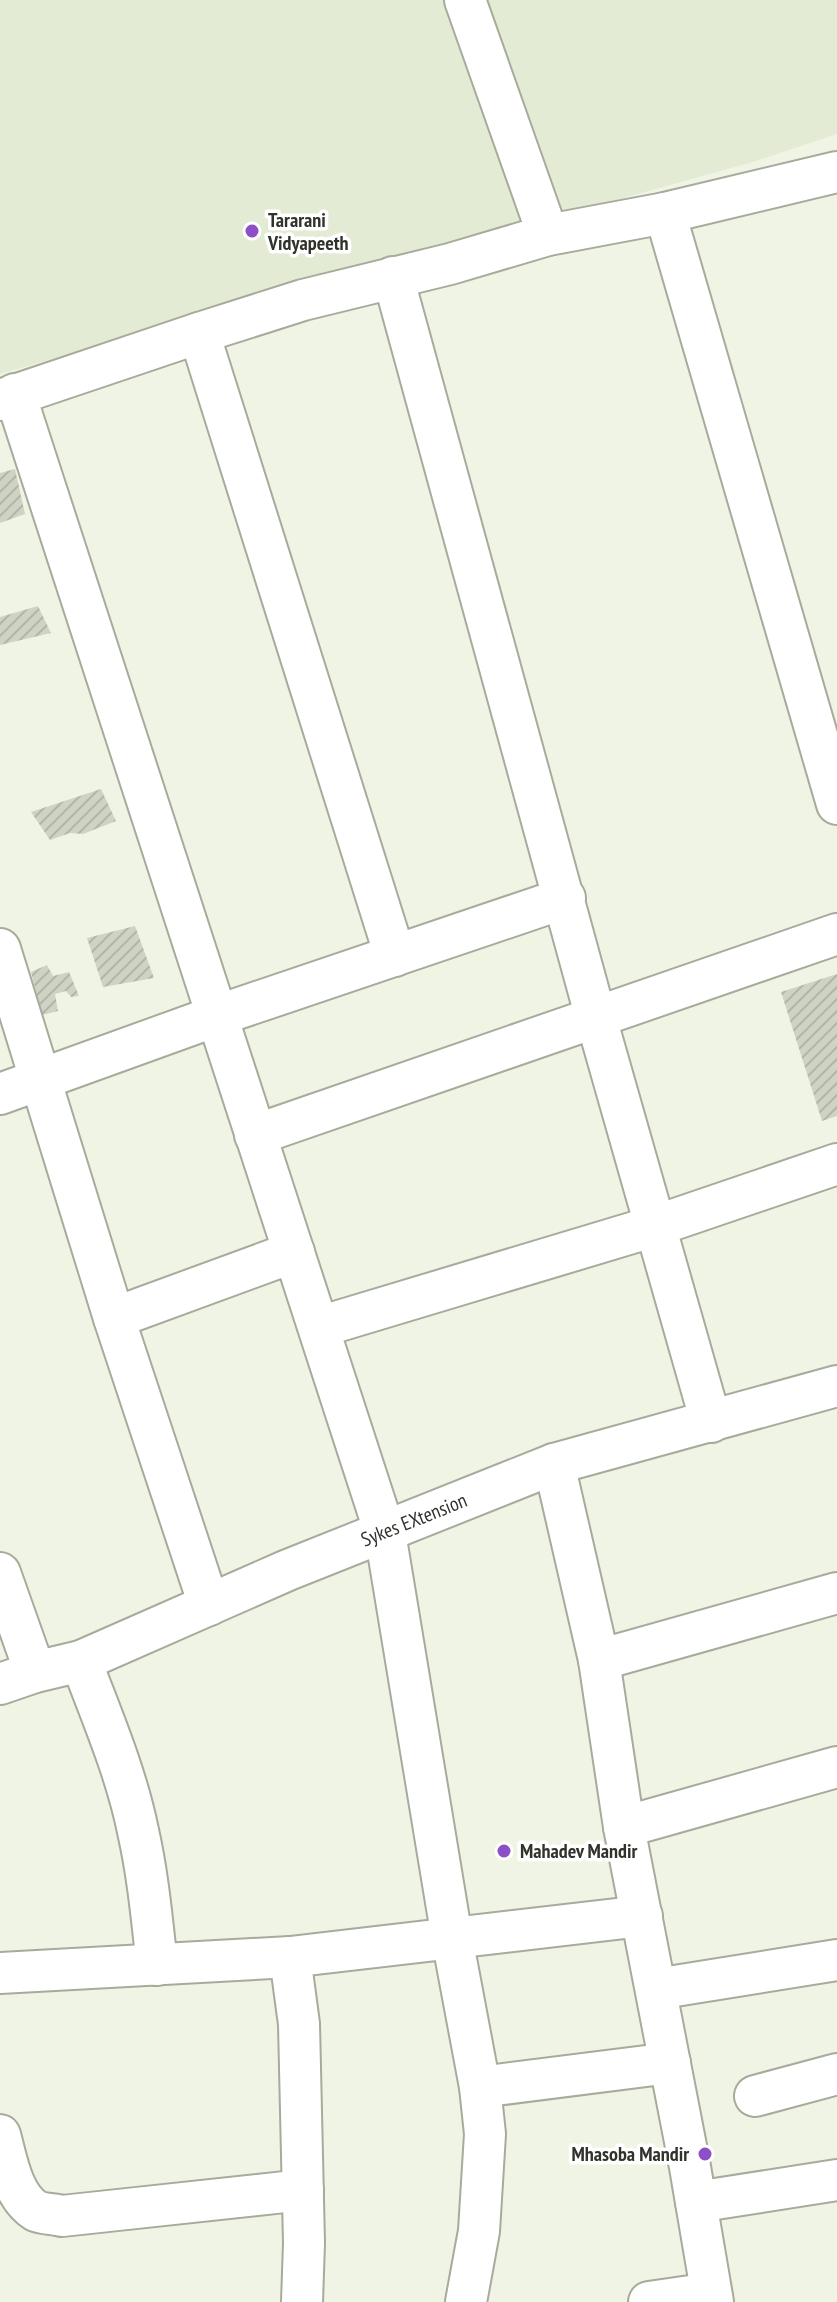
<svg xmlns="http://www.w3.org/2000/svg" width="837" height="2302" viewBox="0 0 837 2302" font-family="'PT Sans Narrow',sans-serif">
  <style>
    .built { fill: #e4ebd4 }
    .building { fill: url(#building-hatch) }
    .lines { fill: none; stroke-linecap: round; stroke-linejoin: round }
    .minor-casing { stroke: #a6ab9c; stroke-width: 44 }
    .minor { stroke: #fff; stroke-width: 40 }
    .poi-dot { fill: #8c4fc5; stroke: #fff; stroke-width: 3 }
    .labels { text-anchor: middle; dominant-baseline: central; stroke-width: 7; stroke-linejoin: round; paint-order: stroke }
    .poi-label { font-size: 20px; font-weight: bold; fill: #30322c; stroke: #fff; text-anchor: start }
    .street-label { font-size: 20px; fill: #30322c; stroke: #fff }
  </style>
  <defs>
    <pattern id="building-hatch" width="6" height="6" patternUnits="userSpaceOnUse" patternTransform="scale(2)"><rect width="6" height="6" fill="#ced3c4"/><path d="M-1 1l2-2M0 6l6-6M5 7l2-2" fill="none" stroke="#b1b6a9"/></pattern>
  </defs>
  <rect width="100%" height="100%" fill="#f0f4e5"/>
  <!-- built -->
  <path class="built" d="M0 0H837V134L753 162 256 300 0 374Z"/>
  <!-- building -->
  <path class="building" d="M15 469 25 514 0 523V473Z
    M38 606 51 633 0 645V617Z
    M101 789 116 821 83 834 70 833 50 840 31 812Z
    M135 926 154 978 103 987 87 938Z
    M47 965 53 976 69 972 79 996 71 997 66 991 55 994 58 1011 42 1015 31 972Z
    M837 974V1116L822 1121 781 992Z"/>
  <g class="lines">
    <!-- minor casing -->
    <g class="minor-casing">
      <g id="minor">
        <path d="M465 0 548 235"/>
        <path d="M665 213 837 804"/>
        <path d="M393 277 596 1018 711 1422"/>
        <path d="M199 333 395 956"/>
        <path d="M15 394 385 1533 452 1938 480 2087 485 2134 479 2231 466 2302"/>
        <path d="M0 400 199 333 303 300 450 264 548 235 665 213 837 172"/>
        <path d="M0 949 114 1318 209 1605"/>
        <path d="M0 1094 216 1016 565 898"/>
        <path d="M255 1135 837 934"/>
        <path d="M114 1318 294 1252"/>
        <path d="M319 1327 655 1226 837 1164"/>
        <path d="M554 1464 599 1660 624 1827 690 2167 713 2302"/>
        <path d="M0 1573 35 1672"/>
        <path d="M599 1660 837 1593"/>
        <path d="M81 1661C102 1717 126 1772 138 1831 148 1875 152 1920 157 1965"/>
        <path id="s1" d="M0 1684 35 1672 81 1661 288 1570 554 1464 837 1386"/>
        <path d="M624 1827 837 1767"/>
        <path d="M290 1957 299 2024 304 2243 302 2302"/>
        <path d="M0 1973 290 1957 642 1916"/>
        <path d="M656 1989 837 1960"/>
        <path d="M480 2087 670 2063"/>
        <path d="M755 2096 837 2074"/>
        <path d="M0 2135C7 2160 12 2196 36 2211 43 2214 55 2214 62 2216L303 2190"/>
        <path d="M696 2202 837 2180"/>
        <path d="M649 2302 711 2293"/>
      </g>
    </g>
    <!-- minor -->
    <use href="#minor" class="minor"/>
  </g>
  <!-- markers -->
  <g class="poi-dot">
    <circle cx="252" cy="231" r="8"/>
    <circle cx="504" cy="1851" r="8"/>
    <circle cx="705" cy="2154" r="8"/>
  </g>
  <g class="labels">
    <!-- poi labels -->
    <g class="poi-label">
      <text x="268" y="220">Tararani<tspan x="268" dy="23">Vidyapeeth</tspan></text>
      <text x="520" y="1851">Mahadev Mandir</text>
      <text x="689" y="2154" text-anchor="end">Mhasoba Mandir</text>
    </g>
    <!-- street labels -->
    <g class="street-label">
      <text stroke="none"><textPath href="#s1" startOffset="446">Sykes EXtension</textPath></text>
    </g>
  </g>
</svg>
